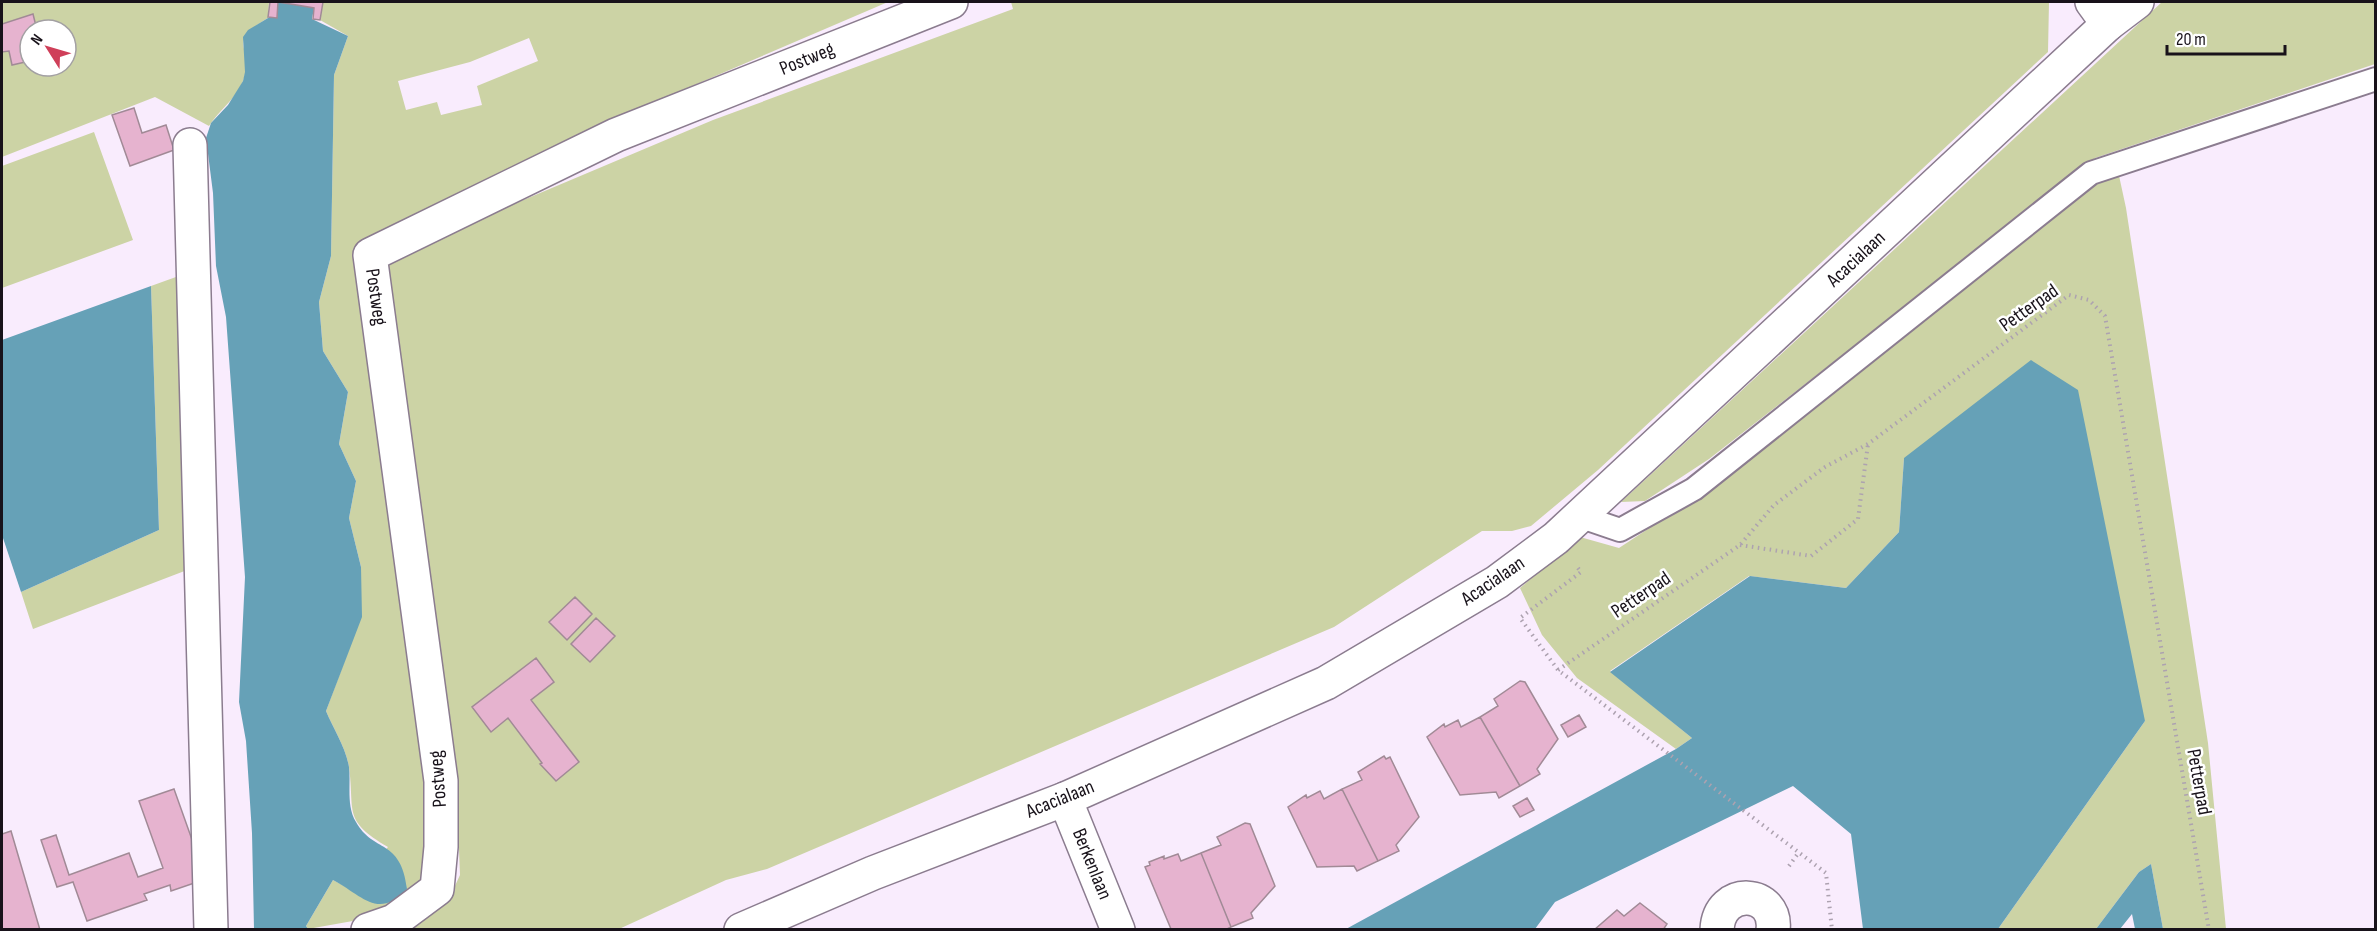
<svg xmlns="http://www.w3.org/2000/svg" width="2377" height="931" viewBox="0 0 2377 931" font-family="'Sofia Sans Condensed',sans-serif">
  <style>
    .green { fill: #ccd3a5; fill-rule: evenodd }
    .water { fill: #66a1b7 }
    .building { fill: #e6b3cf; stroke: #a18a96; stroke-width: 1.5 }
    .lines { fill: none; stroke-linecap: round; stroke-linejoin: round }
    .service-casing { stroke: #8b7c8f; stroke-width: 26 }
    .minor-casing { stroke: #8b7c8f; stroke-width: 36 }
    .tertiary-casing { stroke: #8b7c8f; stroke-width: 36 }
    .path { stroke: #ada2b0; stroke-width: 4; stroke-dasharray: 1.5 4.5; stroke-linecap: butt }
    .service { stroke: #fff; stroke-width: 22 }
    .minor { stroke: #fff; stroke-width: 33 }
    .tertiary { stroke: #fff; stroke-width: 33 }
    .labels { text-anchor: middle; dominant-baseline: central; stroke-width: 5; stroke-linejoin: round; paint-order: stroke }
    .street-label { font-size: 20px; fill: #18121a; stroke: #fff }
  </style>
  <rect width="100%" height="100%" fill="#f9ecfd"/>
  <!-- green -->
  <path class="green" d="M2 2H269L268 18C223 45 256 45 243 81 236 99 219 110 209 126L155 97 2 157ZM30 30H66V66H30Z
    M323 2H888L608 122 361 247 430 782 424 886 392 914 308 929 306 926 333 880 350 889 388 847C342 820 355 812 349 767 346 748 333 728 326 711L349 649 361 567 349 518 356 481 339 444 348 392 323 351 319 302 331 256 334 75 348 36 320 20ZM529 38 538 61 477 86 482 105 441 115 437 102 406 110 398 81 470 62Z
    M1011 2H2049L2048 52 1598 470 1531 526 1512 531H1482L1334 627 767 869 726 880 619 929H402L448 901 460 875 457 796 381 260 713 120 1013 9Z
    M2162 2H2375V64L2095 158 1709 459 1645 501 1621 502Z
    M94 132 133 240 2 288V166Z
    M2118 171 2126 208 2208 743 2226 929H2163L2151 864 2139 872 2096 929H1998L2145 721 1904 458 1899 532 1846 588 1749 576 1610 671 1692 738 1676 749 1577 678 1542 635 1520 588 1580 537 1619 548 1724 479 2074 194Z
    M187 273 195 567 33 629 21 592 159 530 151 286Z"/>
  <!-- water -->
  <path class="water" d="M278 2H315L312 19 348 36 334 75 331 256 319 302 323 351 348 392 339 444 356 481 349 518 361 567 362 617 326 711C333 728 346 748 349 767 351 784 346 806 356 822 373 853 401 838 407 889 378 920 363 896 333 880L306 926 308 929H254L252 833 246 741 239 702 245 577 226 317 216 266 213 193 206 138 211 123 228 105 243 81 245 72 243 37 248 30 268 18H277Z
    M151 286 159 530 21 592 2 535V340Z
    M2031 360 2078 390 2145 721 1998 929H1863L1851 834 1793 786 1555 902 1535 929H1346L1676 749 1692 738 1610 672 1750 576 1846 588 1899 532 1904 458Z
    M2151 864 2163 929H2135L2132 914 2120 929H2096L2139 872Z"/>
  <!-- building -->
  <path class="building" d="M270 2H323L320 20 313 19 314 8 278 2 277 18 268 17Z
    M33 14 37 30H30V61L12 65 9 51 2 52V24Z
    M134 108 142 133 166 125 174 150 130 166 112 115Z
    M575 597 592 614 567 640 549 622Z
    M596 618 615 636 590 662 571 644Z
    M536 658 554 682 531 700 579 762 556 781 540 764 542 763 508 718 491 732 472 707Z
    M1520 681 1525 682 1558 739 1537 769 1540 774 1520 786 1480 717 1498 706 1494 699Z
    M1579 715 1586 727 1568 737 1561 725Z
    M1480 717 1520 786 1499 798 1496 792 1460 795 1427 737 1444 724 1445 727 1458 720 1461 727Z
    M1384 756 1386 759 1390 757 1419 817 1396 845 1399 851 1378 861 1342 789 1362 780 1358 772Z
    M174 789 206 879 171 891 170 885 144 894 147 900 87 921 73 882 57 887 41 840 56 835 69 875 129 853 138 877 163 868 139 801Z
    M1342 789 1378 861 1357 871 1354 866 1317 867 1288 807 1306 795 1307 798 1320 791 1324 799Z
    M1527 798 1534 810 1520 817 1513 806Z
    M1245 823 1250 824 1275 886 1251 913 1253 918 1231 927 1201 853 1221 845 1217 837Z
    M11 831 40 930H2V834Z
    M1201 853 1231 927 1225 930 1171 929 1145 867 1150 865 1149 862 1164 856V859L1178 854 1181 861Z
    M1640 903 1667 924 1663 930H1594L1617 910 1624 916Z"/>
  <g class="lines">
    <!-- service casing -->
    <g class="service-casing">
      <path id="service" d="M1579 516 1620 530 1694 489 2091 173 2376 79"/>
    </g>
    <!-- minor casing -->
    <g class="minor-casing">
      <path id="minor" d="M2108 24 2137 2
        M190 145 211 930
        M1065 799 1118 930
        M368 930 394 921 437 889 441 847V781L370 255 616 135 951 2
        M1717 930C1719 885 1778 890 1773 930"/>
    </g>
    <!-- tertiary casing -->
    <g class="tertiary-casing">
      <path id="tertiary" d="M741 930 873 873 1065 799 1326 683 1497 582 1556 538 2108 24 2092 2"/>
    </g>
    <!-- path -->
    <path class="path" d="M1740 545 1811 556 1858 519 1868 444
      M1578 568 1581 572 1520 618 1558 670 1826 873 1832 930
      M1558 670 1740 545 1774 505 1825 467 1868 444 2069 295 2089 300 2105 316 2209 930
      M1789 866 1799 852"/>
    <!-- service -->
    <use href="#service" class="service"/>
    <!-- minor -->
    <use href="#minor" class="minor"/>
    <!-- tertiary -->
    <use href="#tertiary" class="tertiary"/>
  </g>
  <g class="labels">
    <!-- street labels -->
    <g class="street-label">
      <text transform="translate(807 59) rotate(-22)">Postweg</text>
      <text transform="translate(1856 259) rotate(-43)">Acacialaan</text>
      <text transform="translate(376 297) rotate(82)">Postweg</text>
      <text transform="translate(2029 308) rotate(-35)">Petterpad</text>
      <text transform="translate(1493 581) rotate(-34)">Acacialaan</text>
      <text transform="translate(1641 595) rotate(-34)">Petterpad</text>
      <text transform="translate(438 779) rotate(-94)">Postweg</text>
      <text transform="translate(2199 782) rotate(80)">Petterpad</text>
      <text transform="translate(1060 799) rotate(-22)">Acacialaan</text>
      <text transform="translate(1092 864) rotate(68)">Berkenlaan</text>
    </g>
  </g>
  <!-- border -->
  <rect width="2377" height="931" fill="none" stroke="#18121a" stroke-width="6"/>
  <!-- north arrow -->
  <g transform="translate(48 48) rotate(307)"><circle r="28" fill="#ffffff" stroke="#a3a0a3" stroke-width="1.5"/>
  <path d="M0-4.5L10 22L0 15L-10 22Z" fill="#cf3f59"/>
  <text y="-9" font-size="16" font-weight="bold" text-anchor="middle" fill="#18121a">N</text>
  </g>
  <!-- scale -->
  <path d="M2167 45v9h118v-9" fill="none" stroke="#18121a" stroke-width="3"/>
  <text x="2176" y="45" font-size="18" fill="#18121a" stroke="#ffffff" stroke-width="4.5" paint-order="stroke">20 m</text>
</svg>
